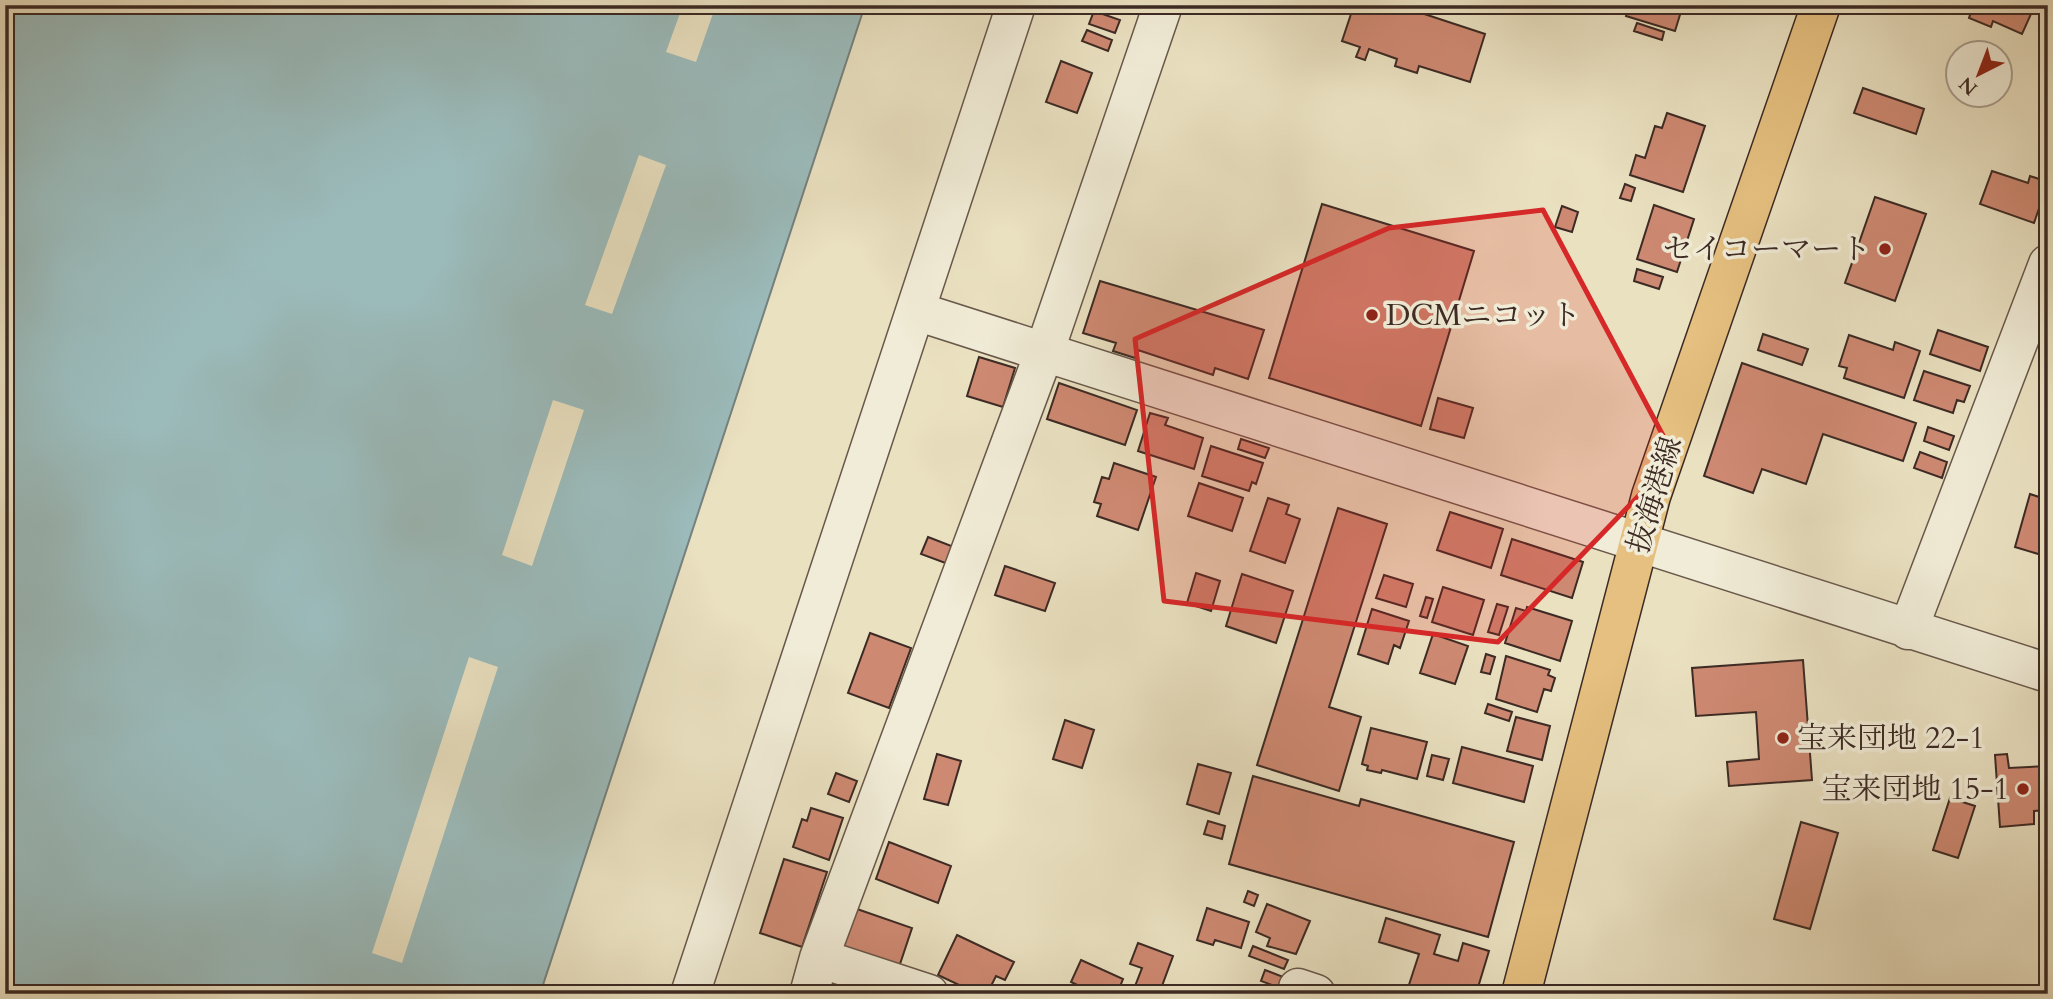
<svg xmlns="http://www.w3.org/2000/svg" width="2053" height="999" viewBox="0 0 2053 999" font-family="Cardo,'Noto Serif JP',serif">
  <style>
    .water { fill: #9bbbbb; stroke: #75817f; stroke-width: 2 }
    .pier { fill: #eae1c1 }
    .building { fill: #ce8972; stroke: #3c2a24; stroke-width: 2 }
    .lines { fill: none; stroke-linecap: round; stroke-linejoin: round }
    .minor-casing { stroke: #68584b; stroke-width: 41 }
    .major-casing { stroke: #3c2a24; stroke-width: 41 }
    .minor { stroke: #f1ecd7; stroke-width: 38 }
    .major { stroke: #e5c080; stroke-width: 38 }
    .marked { fill: #d62828; fill-opacity: 0.2; stroke: #d62828; stroke-width: 5; stroke-linejoin: round }
    .poi-dot { fill: #8f2418; stroke: #f1ecd7; stroke-width: 2.5 }
    .labels { text-anchor: middle; dominant-baseline: central; stroke-width: 7; stroke-linejoin: round; paint-order: stroke }
    .poi-label { font-size: 30px; fill: #3c2a24; stroke: #f1ecd7; text-anchor: end }
    .street-label { font-size: 30px; fill: #3c2a24; stroke: #f1ecd7 }
  </style>
  <rect width="100%" height="100%" fill="#eae1c1"/>
  <filter id="stains"><feTurbulence type="fractalNoise" baseFrequency=".00286" numOctaves="4"/><feColorMatrix values="0 0 0 0 .2 0 0 0 0 .09 0 0 0 0 .02 0 0 0 .5 -.17"/></filter>
  <radialGradient id="worn" r=".72"><stop offset=".6" stop-color="#630" stop-opacity="0"/><stop offset="1" stop-color="#630" stop-opacity=".3"/></radialGradient>
  <!-- water -->
  <path class="water" d="M5 5H865L540 994H5Z"/>
  <!-- pier -->
  <path class="pier" d="M683 5H716L696 62 666 52Z
    M639 155 666 165 612 314 585 305Z
    M553 400 584 410 532 566 502 555Z
    M469 657 498 667 402 963 372 953Z"/>
  <!-- building -->
  <path class="building" d="M1354 5H1397L1485 34 1470 82 1419 66 1417 73 1395 66 1397 59 1369 49 1365 60 1356 57 1360 47 1342 41Z
    M1629 5H1683L1675 31 1626 16Z
    M1965 5H2035L2022 34 1993 21 1991 27 1969 18 1971 12 1963 9Z
    M1094 11 1120 20 1115 33 1089 24Z
    M1637 23 1664 32 1662 40 1634 31Z
    M1087 30 1112 40 1108 51 1082 41Z
    M1061 61 1092 73 1077 113 1046 102Z
    M1863 88 1924 109 1916 134 1854 113Z
    M1667 113 1705 126 1683 192 1630 175 1636 155 1645 158 1655 126 1662 128Z
    M1992 171 2028 183 2030 176 2048 182 2034 223 1980 204Z
    M1625 184 1635 188 1631 201 1620 198Z
    M1875 197 1926 214 1895 301 1845 283Z
    M1322 204 1474 251 1421 426 1269 378Z
    M1654 205 1694 219 1677 272 1637 259Z
    M1562 206 1578 212 1572 232 1555 227Z
    M1637 269 1663 277 1659 289 1634 281Z
    M1100 281 1264 330 1248 379 1215 368 1213 375 1138 350 1135 358 1113 351 1116 343 1083 333Z
    M1938 330 1988 347 1980 371 1930 354Z
    M1763 334 1808 349 1802 365 1758 350Z
    M1849 335 1893 350 1895 342 1920 351 1904 398 1844 378 1847 368 1839 366Z
    M979 357 1015 368 1003 407 967 396Z
    M1742 363 1916 423 1903 461 1823 434 1806 484 1762 469 1753 493 1704 476Z
    M1924 371 1970 386 1964 402 1957 400 1953 413 1914 400Z
    M1059 383 1137 410 1125 445 1047 419Z
    M1438 398 1473 408 1464 438 1430 429Z
    M1150 413 1168 418 1165 425 1203 438 1194 469 1138 451Z
    M1928 427 1954 436 1949 450 1924 441Z
    M1241 439 1269 448 1265 458 1238 449Z
    M1211 446 1263 463 1256 484 1252 482 1249 491 1202 476Z
    M1920 452 1947 462 1942 478 1914 468Z
    M1114 463 1156 477 1138 530 1097 516 1101 504 1094 502 1102 477 1109 479Z
    M1199 483 1243 498 1232 531 1188 516Z
    M2030 494 2048 500V557L2015 547Z
    M1268 498 1289 505 1286 514 1300 519 1285 563 1250 551Z
    M1338 508 1387 524 1329 707 1361 717 1339 791 1257 765Z
    M1450 512 1503 529 1491 568 1437 550Z
    M928 537 954 547 948 564 921 554Z
    M1512 539 1583 562 1572 598 1501 575Z
    M1005 566 1055 583 1045 611 995 595Z
    M1196 573 1220 581 1211 611 1187 603Z
    M1242 574 1293 591 1276 643 1226 626Z
    M1384 575 1413 584 1406 607 1376 598Z
    M1443 587 1484 600 1473 635 1432 622Z
    M1426 597 1433 599 1427 618 1420 616Z
    M1497 604 1508 607 1499 635 1488 632Z
    M1527 607 1572 621 1560 661 1505 643 1516 608 1526 611Z
    M1372 609 1409 621 1400 648 1394 645 1388 664 1358 654Z
    M870 633 911 648 889 708 848 693Z
    M1433 634 1468 646 1455 684 1420 673Z
    M1486 654 1495 657 1490 674 1481 672Z
    M1506 656 1550 670 1548 675 1555 678 1551 691 1544 689 1537 712 1496 699Z
    M1803 660 1812 780 1729 786 1727 762 1759 759 1756 712 1696 716 1692 668Z
    M1488 704 1512 712 1509 721 1485 713Z
    M1516 717 1550 726 1542 760 1507 751Z
    M1065 720 1094 730 1082 768 1053 759Z
    M1371 728 1427 742 1417 779 1382 770 1381 773 1367 770 1368 766 1362 764Z
    M1462 747 1533 766 1524 802 1453 783Z
    M937 754 961 761 948 805 924 799Z
    M2007 754 2009 768 2048 766V810L2034 811V824L2000 827 1995 755Z
    M1432 755 1449 759 1443 780 1427 776Z
    M1198 764 1231 773 1219 814 1187 804Z
    M836 773 857 781 849 802 828 794Z
    M1253 776 1359 806 1361 799 1514 842 1488 937 1229 864Z
    M1950 798 1975 806 1958 858 1933 850Z
    M811 808 843 818 829 860 793 847 802 819 807 821Z
    M1208 821 1225 826 1222 839 1204 834Z
    M1801 822 1838 833 1810 929 1774 919Z
    M889 842 951 866 938 903 876 879Z
    M784 859 827 872 802 947 760 933Z
    M1248 891 1258 895 1254 906 1244 902Z
    M1267 904 1310 921 1296 954 1267 946 1270 938 1256 932Z
    M1207 908 1249 922 1241 948 1215 940 1213 945 1197 940Z
    M857 909 912 928 897 973 841 953Z
    M1386 918 1440 935 1434 954 1458 961 1463 943 1489 951 1476 994H1406L1419 954 1379 942Z
    M957 935 1014 962 1005 980 996 976 987 994H978L938 975Z
    M1138 943 1173 956 1159 994H1132L1142 968 1130 964Z
    M1253 946 1288 960 1284 969 1249 956Z
    M1081 960 1123 979 1117 994H1096L1071 982Z
    M1265 970 1291 980 1286 990 1261 981Z
    M829 984 859 994H826Z"/>
  <g class="lines">
    <!-- minor casing -->
    <g class="minor-casing">
      <path id="minor" d="M916 311 2048 673
        M1908 630 2048 264
        M819 958 929 994
        M1298 988 1316 994
        M690 994 1016 5
        M809 994 819 958 1044 353 1163 5"/>
    </g>
    <!-- major casing -->
    <g class="major-casing">
      <path id="major" d="M1521 994 1651 496 1821 5"/>
    </g>
    <!-- minor -->
    <use href="#minor" class="minor"/>
    <!-- major -->
    <use href="#major" class="major"/>
  </g>
  <!-- marked area -->
  <path class="marked" d="M1543 210 1675 458 1498 642 1164 601 1135 339 1389 228Z"/>
  <!-- markers -->
  <g class="poi-dot">
    <circle cx="1885" cy="249" r="7"/>
    <circle cx="1372" cy="315" r="7"/>
    <circle cx="1783" cy="738" r="7"/>
    <circle cx="2023" cy="789" r="7"/>
  </g>
  <g class="labels">
    <!-- poi labels -->
    <g class="poi-label">
      <text x="1871" y="249">セイコーマート</text>
      <text x="1386" y="315" text-anchor="start">DCMニコット</text>
      <text x="1797" y="738" text-anchor="start">宝来団地 22-1</text>
      <text x="2009" y="789">宝来団地 15-1</text>
    </g>
    <!-- street labels -->
    <g class="street-label">
      <text transform="translate(1655 495) rotate(-73)">抜海港線</text>
    </g>
  </g>
  <!-- margin -->
  <rect width="2053" height="999" fill="none" stroke="#eae1c1" stroke-width="28"/>
  <rect x="7" y="7" width="2039" height="985" fill="none" stroke="#3c2a24" stroke-width="3.5"/>
  <rect x="14" y="14" width="2025" height="971" fill="none" stroke="#3c2a24" stroke-width="2"/>
  <!-- north arrow -->
  <g transform="translate(1979 74) rotate(222)"><circle r="33" fill="#f1ecd7" stroke="#a99e8f" stroke-width="2"/>
  <path d="M0-5L12 26L0 18L-12 26Z" fill="#8f2418"/>
  <text y="-10" font-size="19" font-weight="bold" text-anchor="middle" fill="#3c2a24">N</text>
  </g>
  <rect width="100%" height="100%" filter="url(#stains)"/>
  <rect width="100%" height="100%" fill="url(#worn)"/>
</svg>
